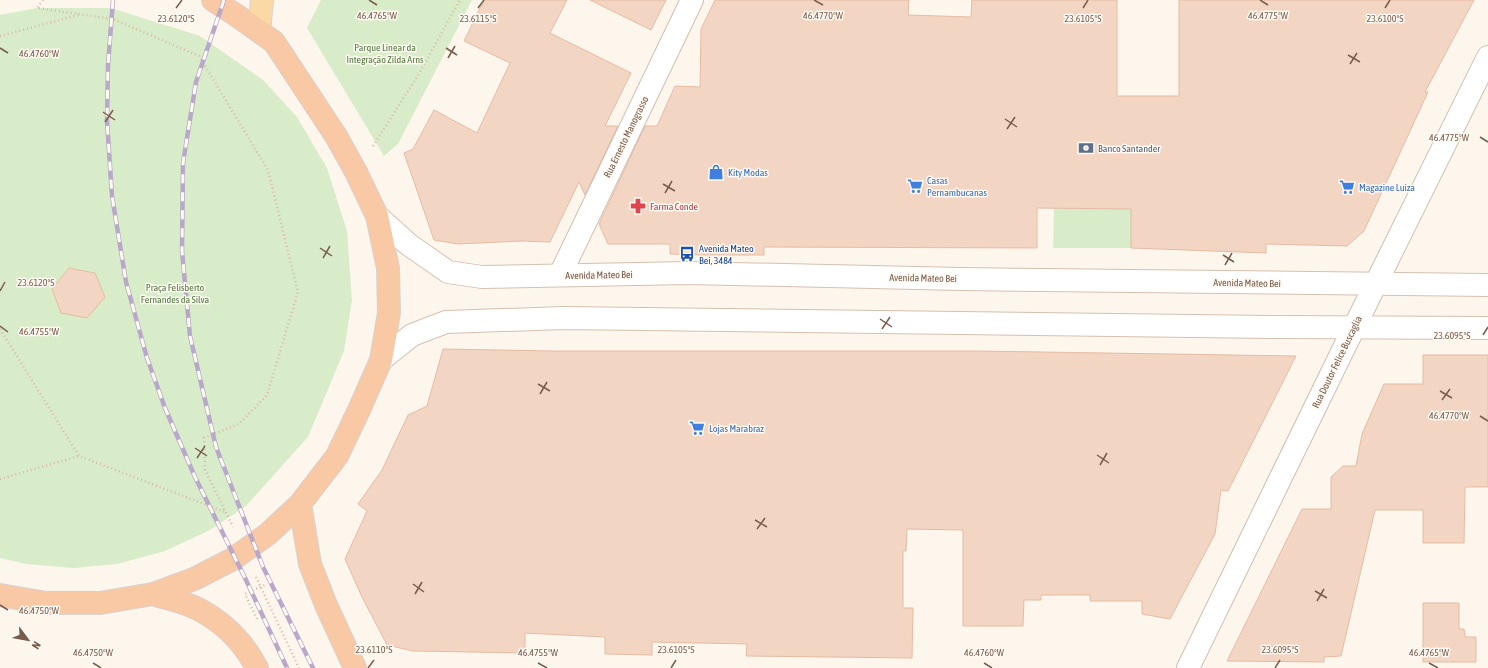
<svg xmlns="http://www.w3.org/2000/svg" width="1488" height="668" viewBox="0 0 1488 668" font-family="'Asap Condensed',sans-serif">
  <style>
    .green { fill: #d8ecc9 }
    .building { fill: #f3d5c3; stroke: #e6bba3 }
    .lines { fill: none; stroke-linecap: round; stroke-linejoin: round }
    .minor-casing { stroke: #d1beb0; stroke-width: 24 }
    .secondary-casing { stroke: #d6c0b0; stroke-width: 24 }
    .primary-casing { stroke: #dad1cd; stroke-width: 24 }
    .trunk-casing { stroke: #dad1cd; stroke-width: 24 }
    .path { stroke: #d9b8a5; stroke-width: 2.5; stroke-dasharray: 1 3; stroke-linecap: butt }
    .minor { stroke: #fff; stroke-width: 22 }
    .secondary { stroke: #fff; stroke-width: 22 }
    .primary { stroke: #fbd9a5; stroke-width: 22 }
    .trunk { stroke: #f9c8a4; stroke-width: 22 }
    .rail-casing { stroke: #b9a8c9; stroke-width: 4.5 }
    .rail { stroke: #fffaf3; stroke-width: 3; stroke-dasharray: 9; stroke-linecap: butt }
    .ticks { fill: none; stroke: #7a5c4d; stroke-width: 1.5 }
    .labels { text-anchor: middle; dominant-baseline: central; stroke-width: 3; stroke-linejoin: round; paint-order: stroke }
    .park-label { font-size: 10px; fill: #537a41; stroke: #fffaf3 }
    .street-label { font-size: 10px; fill: #7a5c4d; stroke: #fffaf3 }
    .service-label { font-size: 10px; fill: #4e5e75; stroke: #fffaf3; text-anchor: start }
    .shop-label { font-size: 10px; fill: #366cbe; stroke: #fffaf3; text-anchor: start }
    .health-label { font-size: 10px; fill: #be3a42; stroke: #fffaf3; text-anchor: start }
    .transit-label { font-size: 10px; fill: #164399; stroke: #fffaf3; text-anchor: start }
    .ticks-label { font-size: 10px; text-anchor: middle; fill: #7a5c4d; stroke: #fffaf3; stroke-width: 3; stroke-linejoin: round; paint-order: stroke }
  </style>
  <rect width="100%" height="100%" fill="#fdf6ec"/>
  <!-- green -->
  <path class="green" d="M321 0H472L398 144 384 156 307 28Z
    M37 8H111L200 36 263 80 297 117 327 168 347 231 352 300 344 351 308 437 246 506 210 530 165 551 117 564 74 568 26 564 0 558V15Z
    M1054 208 1131 209V248H1053Z"/>
  <!-- building -->
  <path class="building" d="M484 0H567L550 33 631 73 605 126H618L585 195 579 182 550 242 522 241 458 244 434 240 404 153 413 149 434 110 477 133 510 63 464 41Z
    M590 0H666L651 30Z
    M715 0H909L908 15 971 17 972 0H1117V96H1179V0H1474L1425 92H1428L1364 231 1347 246 1266 244V253L1131 248V209L1037 208V248L764 247V255H701L670 254V244H608L599 224 645 126H657L675 86 700 87 701 29Z
    M69 268 95 273 105 297 87 318 61 313 52 289Z
    M443 349 553 351H977L1296 356 1228 491 1221 490 1215 534 1170 619 1142 614V601H1090V595H1041V600H1024L1023 626H963V530L907 529 906 551H903V608H913L912 658 746 656 747 644 652 642V655L605 654V637L525 633V653L413 651 387 645 362 597 345 559 367 511 358 504 382 470 408 415 427 406Z
    M1423 355H1488V487H1465L1464 543H1423V510H1375L1341 656 1324 657V662L1227 661 1302 509H1331V477L1343 466H1356L1362 434 1384 384H1423Z
    M1423 603H1459V629H1464L1465 637H1476V662H1423Z"/>
  <g class="lines">
    <!-- minor casing -->
    <g class="minor-casing">
      <path id="minor" d="M560 275 692 0
        M1188 668 1342 352 1488 57"/>
    </g>
    <!-- secondary casing -->
    <g class="secondary-casing">
      <path id="secondary" d="M377 216 408 244 448 272 482 277 689 273 961 279 1488 285
        M381 360 412 335 446 322 564 318 1277 327 1488 328"/>
    </g>
    <!-- primary casing -->
    <g class="primary-casing">
      <path id="primary" d="M260 22 262 0"/>
    </g>
    <!-- trunk casing -->
    <g class="trunk-casing">
      <path id="trunk" d="M300 504 310 564 326 605 355 668
        M153 594C168 599 186 602 200 610 224 623 244 643 257 668
        M0 595 46 603H100L153 594 194 579 233 559 268 534 300 504 337 456 359 410 381 360 389 313 388 268 377 216 356 172 336 136 274 42 236 15 213 0"/>
    </g>
    <!-- path -->
    <path class="path" d="M43 0 37 8 113 19 199 56 268 170 298 292 267 395 239 424 204 438 205 470 233 527
      M0 36 78 15
      M373 146 417 77 460 0
      M0 329 79 456 225 512
      M0 479 79 456
      M256 577 299 668
      M257 619 245 594 267 584"/>
    <!-- minor -->
    <use href="#minor" class="minor"/>
    <!-- secondary -->
    <use href="#secondary" class="secondary"/>
    <!-- primary -->
    <use href="#primary" class="primary"/>
    <!-- trunk -->
    <use href="#trunk" class="trunk"/>
    <!-- rail casing -->
    <g class="rail-casing">
      <path id="rail" d="M113 0 108 65 107 121 112 196 126 282 147 358 165 408 195 477 246 580 287 668
        M224 0 196 82 183 163 182 251 190 336 216 447 263 567 313 668"/>
    </g>
    <!-- rail -->
    <use href="#rail" class="rail"/>
  </g>
  <!-- ticks -->
  <path class="ticks" d="M369 0 377 5M814 0 823 5M1260 0 1268 5M176 8 182 0M478 8 484 0M1083 8 1088 0M1385 8 1390 0M0 48 8 53M446 48 457 55M1348 55 1360 62M448 58 455 46M1350 64 1357 53M103 112 115 120M1005 119 1017 127M105 122 113 110M1007 129 1015 117M1480 137 1488 142M663 184 675 191M665 193 672 181M320 248 332 256M1223 255 1234 262M323 258 330 246M1225 265 1232 253M0 291 5 282M880 319 892 327M0 326 8 332M882 329 890 317M1483 335 1488 327M538 384 550 391M1440 391 1452 398M540 394 547 382M1442 400 1450 389M1480 416 1488 421M195 448 207 456M1097 455 1109 463M197 458 205 446M1100 465 1107 453M755 520 767 527M757 529 765 518M413 584 424 592M1315 591 1327 598M415 594 422 582M1317 601 1324 589M0 605 8 610M93 663 101 668M538 663 547 668M984 663 992 668M1429 663 1438 668M368 668 374 660M671 668 676 660M1275 668 1280 660"/>
  <!-- icons -->
  <defs>
    <g id="bank-bare" transform="scale(1.2)"><path d="M-6-4H6V4H-6ZM0-2.3a2.3 2.3 0 1 0 0 4.6a2.3 2.3 0 1 0 0-4.6Z" fill="#5c6f8a" stroke="#fffaf3" stroke-width="2.5" paint-order="stroke"/></g>
    <g id="shop-bare" transform="scale(1.2)"><path d="M-5-2.5h2.3a2.7 3.5 0 0 1 5.4 0H5L5.5 6h-11ZM-1.5-2.5h3a1.5 2.3 0 0 0-3 0Z" fill="#3f7fe0" stroke="#fffaf3" stroke-width="2.5" paint-order="stroke"/></g>
    <g id="supermarket-bare" transform="scale(1.2)"><path d="M-6-5.5h2.5l.6 2H6L4.5 2H-2.5L-4.4-4H-6ZM-1.5 3.2a1.3 1.3 0 1 0 .1 0ZM3 3.2a1.3 1.3 0 1 0 .1 0Z" fill="#3f7fe0" stroke="#fffaf3" stroke-width="2.5" paint-order="stroke"/></g>
    <g id="pharmacy-bare" transform="scale(1.2)"><path d="M-2-6h4v4h4v4h-4v4h-4v-4h-4v-4h4Z" fill="#e0444e" stroke="#fffaf3" stroke-width="2.5" paint-order="stroke"/></g>
    <g id="bus-bare" transform="scale(1.2)"><path d="M-5-6H5V4H4V6H2V4H-2V6H-4V4H-5ZM-3.5-4V0h7V-4ZM-3.5 1.2v1.5H-2V1.2ZM2 1.2v1.5H3.5V1.2Z" fill="#1a4fb4" stroke="#fffaf3" stroke-width="2.5" paint-order="stroke"/></g>
  </defs>
  <g fill-rule="evenodd">
    <use href="#bank-bare" x="1086" y="148"/>
    <use href="#shop-bare" x="716" y="172"/>
    <use href="#supermarket-bare" x="915" y="186"/>
    <use href="#supermarket-bare" x="1347" y="187"/>
    <use href="#pharmacy-bare" x="638" y="206"/>
    <use href="#bus-bare" x="687" y="254"/>
    <use href="#supermarket-bare" x="697" y="428"/>
  </g>
  <g class="labels">
    <!-- park labels -->
    <g class="park-label">
      <text x="385" y="47">Parque Linear da<tspan x="385" dy="12">Integração Zilda Arns</tspan></text>
      <text x="175" y="287">Praça Felisberto<tspan x="175" dy="12">Fernandes da Silva</tspan></text>
    </g>
    <!-- street labels -->
    <g class="street-label">
      <text transform="translate(626 137) rotate(-64)">Rua Ernesto Manograsso</text>
      <text transform="translate(599 275) rotate(-1)">Avenida Mateo Bei</text>
      <text transform="translate(923 278) rotate(1)">Avenida Mateo Bei</text>
      <text transform="translate(1247 283) rotate(1)">Avenida Mateo Bei</text>
      <text transform="translate(1337 362) rotate(-64)">Rua Doutor Felice Buscaglia</text>
    </g>
    <!-- service labels -->
    <g class="service-label">
      <text x="1098" y="148">Banco Santander</text>
    </g>
    <!-- shop labels -->
    <g class="shop-label">
      <text x="728" y="172">Kity Modas</text>
      <text x="927" y="180">Casas<tspan x="927" dy="12">Pernambucanas</tspan></text>
      <text x="1359" y="187">Magazine Luiza</text>
      <text x="709" y="428">Lojas Marabraz</text>
    </g>
    <!-- health labels -->
    <g class="health-label">
      <text x="650" y="206">Farma Conde</text>
    </g>
    <!-- transit labels -->
    <g class="transit-label">
      <text x="699" y="248">Avenida Mateo<tspan x="699" dy="12">Bei, 3484</tspan></text>
    </g>
  </g>
  <g class="ticks-label">
    <text x="377" y="19">46.4765°W</text>
    <text x="823" y="19">46.4770°W</text>
    <text x="1268" y="19">46.4775°W</text>
    <text x="176" y="22">23.6120°S</text>
    <text x="478" y="22">23.6115°S</text>
    <text x="1083" y="22">23.6105°S</text>
    <text x="1385" y="22">23.6100°S</text>
    <text x="39" y="57">46.4760°W</text>
    <text x="1449" y="141">46.4775°W</text>
    <text x="36" y="286">23.6120°S</text>
    <text x="39" y="335">46.4755°W</text>
    <text x="1452" y="339">23.6095°S</text>
    <text x="1449" y="419">46.4770°W</text>
    <text x="39" y="614">46.4750°W</text>
    <text x="374" y="653">23.6110°S</text>
    <text x="676" y="653">23.6105°S</text>
    <text x="1280" y="653">23.6095°S</text>
    <text x="93" y="656">46.4750°W</text>
    <text x="538" y="656">46.4755°W</text>
    <text x="984" y="656">46.4760°W</text>
    <text x="1429" y="656">46.4765°W</text>
  </g>
  <!-- north arrow -->
  <g transform="translate(28 640) rotate(122)" stroke="#fffaf3" stroke-width="3" paint-order="stroke">
  <path d="M0-3L7 15L0 10L-7 15Z" fill="#7a5c4d"/>
  <text y="-6" font-size="11" font-weight="bold" text-anchor="middle" fill="#7a5c4d">N</text>
  </g>
</svg>
